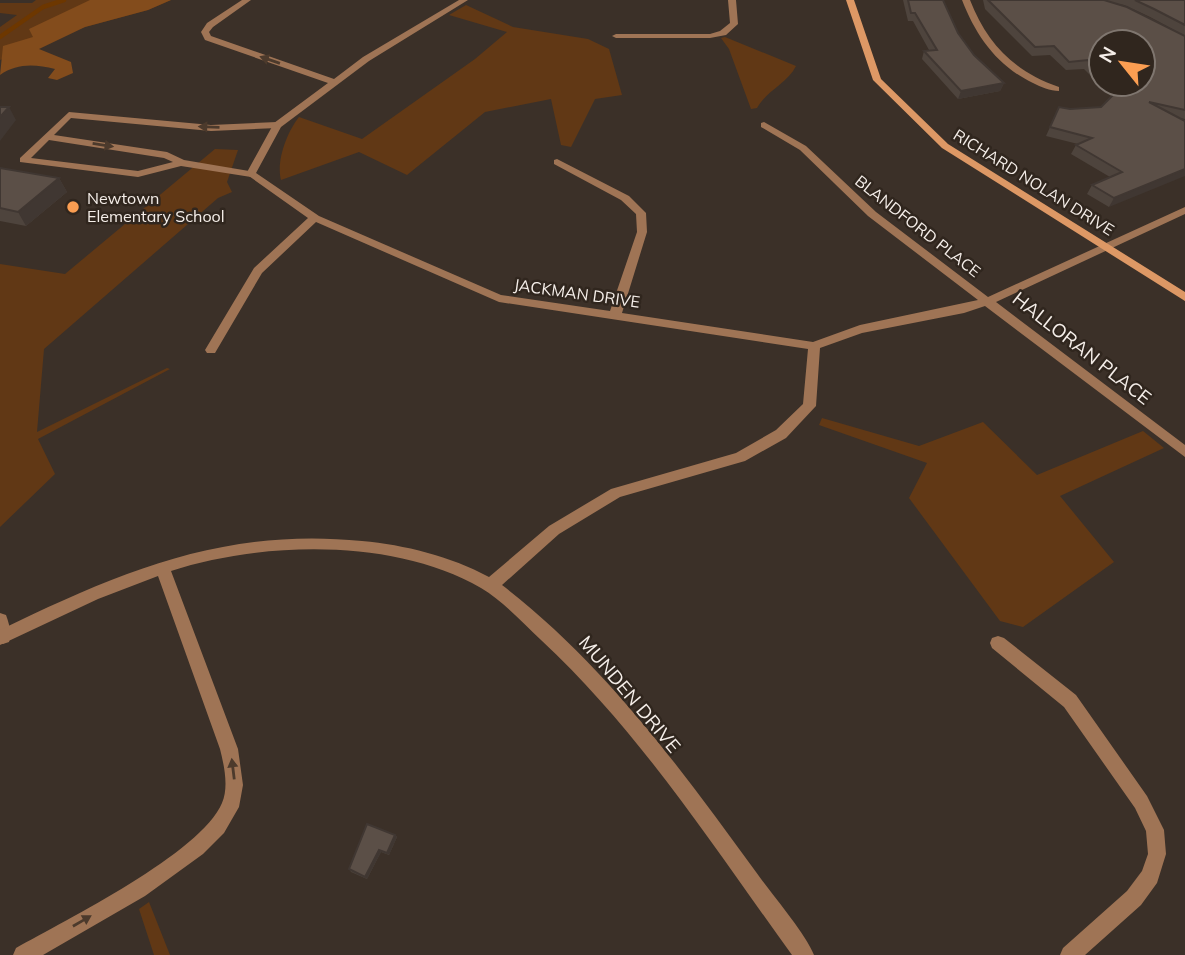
<svg xmlns="http://www.w3.org/2000/svg" width="1185" height="955" viewBox="0 0 1185 955" font-family="Mulish,sans-serif">
  <style>
    .green { fill: #613815 }
    .forest { fill: #834c1c }
    .lines { fill: none; stroke-linecap: round; stroke-linejoin: round }
    .stream { stroke: #6d3700; stroke-width: 4.5 }
    .lane { fill: #9f7455; fill-rule: evenodd }
    .street { fill: #9f7455; fill-rule: evenodd }
    .secondary { fill: #dd9865; fill-rule: evenodd }
    .wall { fill: #4e443d; fill-rule: evenodd }
    .shaded-wall { fill: #403732 }
    .building { fill: #5b4f47; stroke: #403732; stroke-width: 2 }
    .oneway { fill: #4c3a2c }
    .poi-dot { fill: #fb9e52; stroke: #30261e; stroke-width: 2.5 }
    .labels { text-anchor: middle; dominant-baseline: central; stroke-width: 5; stroke-linejoin: round; paint-order: stroke }
    .far-street-label { font-size: 16px; fill: #f5eee9; stroke: #30261e }
    .far-poi-label { font-size: 16px; fill: #f5eee9; stroke: #30261e; text-anchor: start }
    .street-label { font-size: 19px; fill: #f5eee9; stroke: #30261e }
  </style>
  <rect width="100%" height="100%" fill="#3b3028"/>
  <!-- green -->
  <path class="green" d="M36 0H171L148 10 85 27 0 60V27L17 15 0 13V3H32Z
    M466 5 513 27 588 39 609 49 622 95 595 99 571 147 561 145 551 99 485 112 407 175 359 152 281 180C276 161 287 132 299 117L362 139 475 59 507 32 449 15Z
    M725 37 796 66C787 84 767 90 757 108L751 109 729 49 721 38Z
    M215 149 238 150 227 182 232 192 218 198 44 349 37 432 167 368 170 369 38 439 55 474 0 527V264L65 274Z
    M822 418 919 446 983 422 1037 475 1143 431 1164 448 1060 496 1114 562 1023 627 1000 621 909 498 927 463 819 425Z
    M149 902 170 955H154L139 909Z"/>
  <!-- forest -->
  <path class="forest" d="M90 0H171L148 10 85 27 39 49 71 62 73 73 57 80 48 78 55 69C35 64 17 63 0 75L3 46 33 37 29 29Z"/>
  <g class="lines">
    <!-- stream -->
    <path class="stream" d="M0 37 43 7 64 0"/>
    <!-- lane -->
    <path class="lane" d="M69 112 211 125 277 122 282 125 277 128 211 131 71 118 54 135 167 152 184 160 255 172V176L251 177 181 166 138 177 20 162V158ZM49 140 164 158 173 162 138 171 31 158Z
      M0 613 6 615C9 623 12 634 9 642L3 644 0 643Z"/>
    <!-- street -->
    <path class="street" d="M242 0H251L213 27 209 32 211 36 334 79 363 57 459 0H468L369 61 281 127 256 173 319 216 501 295 610 311 637 232 636 214 621 200 554 164V160L557 159 629 196 646 213 647 232 622 313 813 342 860 325 978 300 868 216 800 150 761 127V123L764 122 806 146 876 212 988 297 1185 207V214L996 302 1185 445V457L985 306 964 313 862 333 820 348 816 406 786 438 745 461 620 497 559 534 502 585C604 663 681 769 756 872 772 895 804 931 814 955H792C713 846 640 732 541 640 523 623 503 601 481 588 395 538 264 541 171 571L238 749 243 785 239 807 224 833 203 854 145 896 43 955H13L16 948C66 920 201 853 222 803 229 787 224 765 220 749L158 576 98 599 0 645V630C120 572 224 527 362 541 405 545 450 556 489 577L549 526 611 489 736 453 776 430 803 404 808 349 499 302 316 222 262 273 215 353H207L205 350 254 268 308 218 246 174 274 123 328 83 205 40 201 32 207 23Z
      M728 0H736L738 24 726 35 710 38H616L612 36 616 34H710L720 31 730 23Z
      M962 0H970C987 44 1015 72 1059 87V91C1050 91 1041 87 1033 83 997 66 976 36 962 0Z
      M998 636 1004 638 1076 695 1147 796 1164 830 1166 854 1157 883 1141 905 1085 955H1060L1063 948 1127 891 1142 871 1148 854 1146 831 1135 808 1064 707 992 648 990 643 992 638Z"/>
    <!-- secondary -->
    <path class="secondary" d="M846 0H854L881 79 948 144 1185 292V301L942 148 873 80Z"/>
  </g>
  <!-- wall -->
  <path class="wall" d="M903 0H943L958 33 974 55 1004 83 1000 91 958 99 922 59 924 51 929 50 913 21H908Z
    M983 0H1185V36L1150 17 1124 5 1112 3 1185 36V119L1179 118 1109 207 1087 194 1092 185 1110 177 1071 154 1076 145 1078 144 1046 136 1059 107 1070 109 1101 107 1111 96 1084 69 1066 70 1050 55 1032 56 985 9ZM1101 42 1143 84H1101Z
    M0 168 59 178 67 192 26 226 0 221Z
    M395 835 397 837 389 855 381 852 367 879 351 872 349 869Z"/>
  <!-- shaded-wall -->
  <path class="shaded-wall" d="M1004 83 1000 91 958 99 961 91Z
    M9 107 16 120 0 141V117Z
    M1185 169V176L1109 207 1114 198Z
    M59 178 67 192 26 226 18 212Z
    M395 835 397 837 389 855 387 853Z
    M379 850 381 852 367 879 365 877Z"/>
  <!-- building -->
  <path class="building" d="M908 0H943L958 33 974 55 1004 83 961 91 924 51 937 50 915 13H911Z
    M988 0H1104L1127 7 1185 36V110L1149 102 1185 121V169L1114 198 1092 185 1122 172 1076 145 1092 138 1050 127 1059 107 1070 109 1101 107 1118 90 1112 84H1143V42H1101V73L1088 60 1069 62 1054 46 1035 47Z
    M1135 0H1185V25L1154 9Z
    M0 107H9L0 117Z
    M0 168 59 178 18 212 0 208Z
    M367 824 395 835 387 853 379 850 365 877 349 869Z"/>
  <!-- one-way arrows -->
  <defs><path id="oneway-solid" d="M-6-.8H1V-3.2L6.5 0L1 3.2V.8H-6Z" transform="scale(1.75)"/></defs>
  <g class="oneway">
    <use href="#oneway-solid" transform="translate(270 60) rotate(-161)"/>
    <use href="#oneway-solid" transform="translate(209 127) rotate(-178)"/>
    <use href="#oneway-solid" transform="translate(103 145) rotate(9)"/>
    <use href="#oneway-solid" transform="translate(233 769) rotate(-97)"/>
    <use href="#oneway-solid" transform="translate(82 921) rotate(-30)"/>
  </g>
  <!-- markers -->
  <circle class="poi-dot" cx="73" cy="207" r="7"/>
  <g class="labels">
    <!-- far-street labels -->
    <g class="far-street-label">
      <text transform="translate(1034 182) rotate(32)">RICHARD NOLAN DRIVE</text>
      <text transform="translate(918 226) rotate(38)">BLANDFORD PLACE</text>
      <text transform="translate(577 293) rotate(8)">JACKMAN DRIVE</text>
    </g>
    <!-- far-poi labels -->
    <g class="far-poi-label">
      <text x="87" y="198">Newtown<tspan x="87" dy="18">Elementary School</tspan></text>
    </g>
    <!-- street labels -->
    <g class="street-label">
      <text transform="translate(1082 348) rotate(38)">HALLORAN PLACE</text>
      <text transform="translate(630 694) rotate(50)">MUNDEN DRIVE</text>
    </g>
  </g>
  <!-- north arrow -->
  <g transform="translate(1122 63) rotate(300)"><circle r="33" fill="#30261e" stroke="#7f766f" stroke-width="2"/>
  <path d="M0-5L12 26L0 18L-12 26Z" fill="#fb9e52"/>
  <text y="-10" font-size="19" font-weight="bold" text-anchor="middle" fill="#f5eee9">N</text>
  </g>
</svg>
